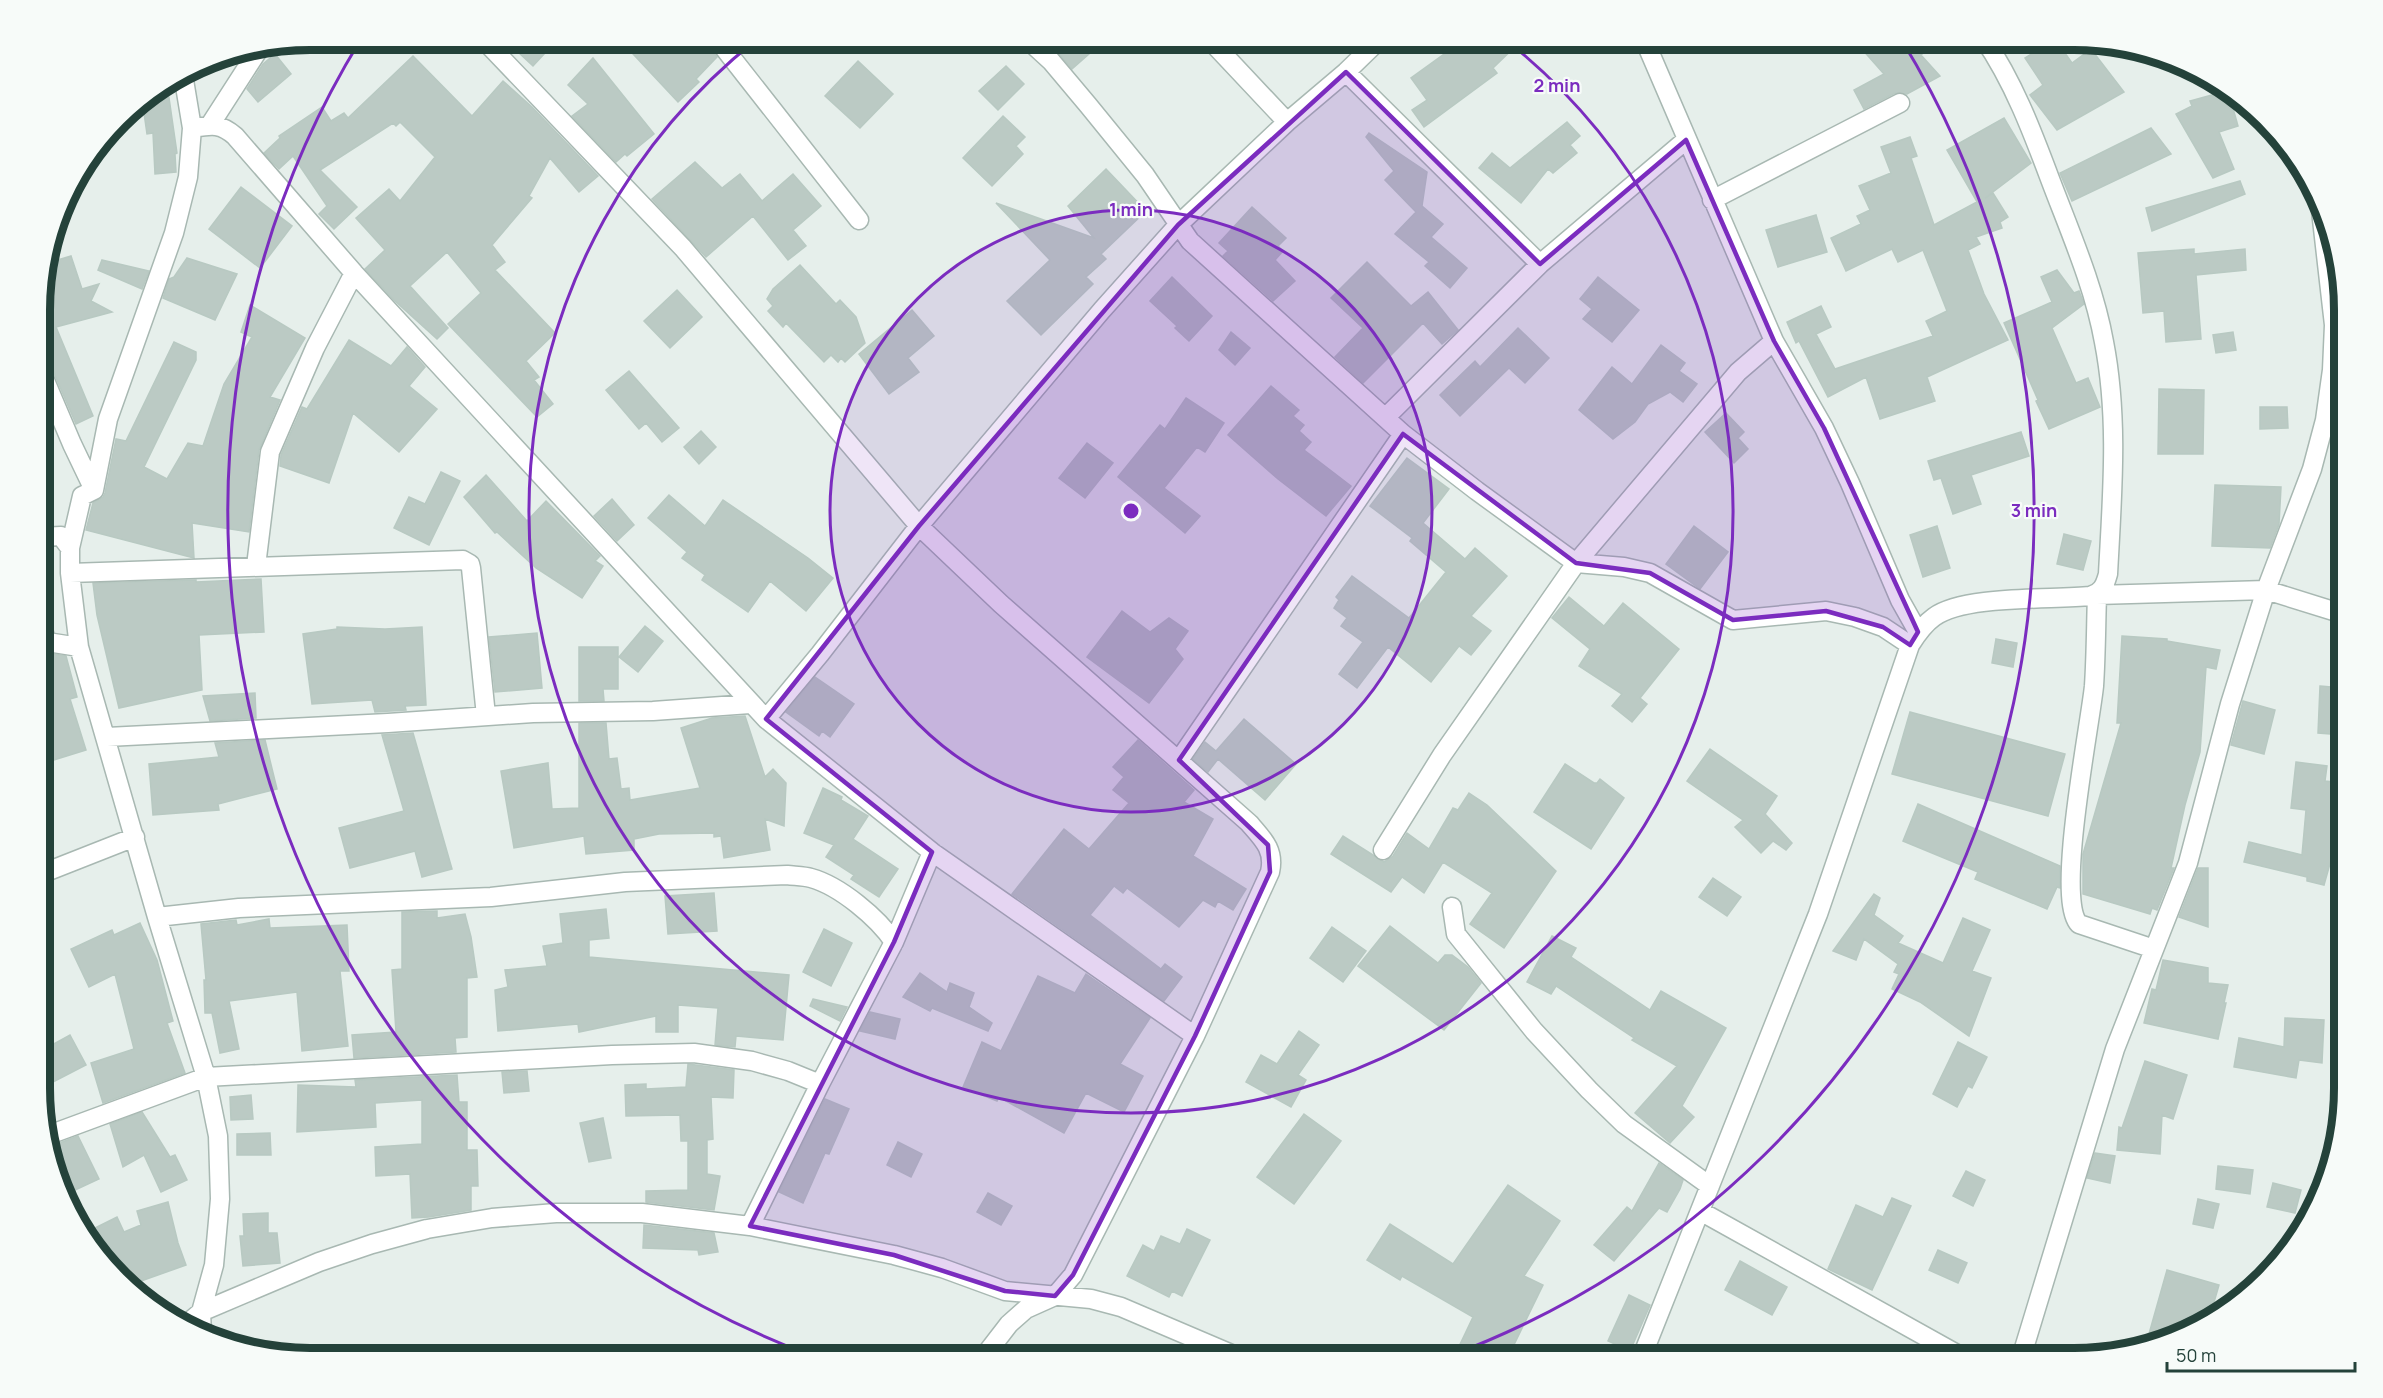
<svg xmlns="http://www.w3.org/2000/svg" width="2383" height="1398" viewBox="0 0 2383 1398" font-family="Manrope,sans-serif">
  <style>
    .building { fill: #bbcac4; stroke: #b8c9c2; stroke-width: 1.5 }
    .lines { fill: none; stroke-linecap: round; stroke-linejoin: round }
    .minor-casing { stroke: #a8b8b2; stroke-width: 21 }
    .minor { stroke: #fff; stroke-width: 18 }
    .marked { fill: #7b2cbf; fill-opacity: 0.2; stroke: #7b2cbf; stroke-width: 4.5; stroke-linejoin: round }
    .ring { fill: none; stroke: #7b2cbf; stroke-width: 3 }
    .rim { fill: none; stroke: #24423a; stroke-width: 8 }
    .centre { fill: #7b2cbf; stroke: #f7fbf9; stroke-width: 3 }
    .ring-label { font-size: 18px; text-anchor: middle; font-weight: bold; fill: #7b2cbf; stroke: #f7fbf9; stroke-width: 4.5; stroke-linejoin: round; paint-order: stroke }
  </style>
  <rect width="100%" height="100%" fill="#e6efeb"/>
  <!-- building -->
  <path class="building" d="M504 39H558L533 66Z
    M619 39H702L717 57 696 79 699 82 678 102Z
    M1069 39H1106L1072 69 1056 50Z
    M1465 39H1523L1493 68 1497 73 1424 127 1412 110 1427 100 1411 78Z
    M1853 39H1938L1921 55 1940 76 1907 94 1895 93 1864 109 1854 90 1884 74Z
    M2055 39 2072 63 2091 49 2124 92 2057 130 2030 95 2043 85 2025 58Z
    M275 54 291 74 258 102 247 89 263 64Z
    M413 56 472 116 503 81 532 107 598 176 579 192 550 158 529 196 532 198 492 245 505 262 495 270 555 333 526 361 539 377 534 380 553 404 537 417 448 324 481 293 447 252 410 286 448 328 437 339 395 301 365 269 385 250 356 218 389 189 400 201 435 157 400 122 396 126 393 123 320 170 357 207 334 229 319 214 327 206 293 156 279 169 264 153 280 138 279 136 322 107 331 121 344 113 348 118Z
    M593 58 654 134 627 156 625 154 616 162 572 116 588 104 568 85Z
    M858 61 893 94 860 128 825 96Z
    M1006 66 1024 84 998 110 979 91Z
    M167 84 177 153 175 154 176 172 155 174 153 133 147 134 142 99Z
    M2226 91 2229 94 2238 126 2219 132 2234 169 2213 178 2176 114 2192 106 2190 101Z
    M1003 116 1025 137 1016 146 1023 154 992 186 963 158Z
    M2004 118 2031 163 1985 198 1993 193 2008 217 2000 222 2002 228 1976 237 1980 244 1968 250 1984 294 2008 340 1927 377 1935 401 1880 419 1866 377 1828 397 1799 341 1796 343 1787 322 1821 306 1831 327 1816 334 1835 369 1933 336 1926 321 1947 311 1923 250 1898 262 1892 249 1846 271 1831 238 1861 224 1857 216 1870 210 1859 186 1891 173 1881 147 1910 137 1917 156 1911 158 1934 225 1977 202 1947 150Z
    M1567 122 1580 136 1570 145 1577 153 1553 173 1548 169 1521 203 1479 168 1492 153 1510 168Z
    M2151 128 2171 154 2072 201 2060 173Z
    M1369 133 1427 172 1422 206 1443 224 1431 237 1467 268 1450 288 1425 266 1429 262 1395 234 1416 212 1385 180 1394 171 1366 137Z
    M695 162 722 188 740 174 762 201 793 174 821 206 793 230 806 246 788 260 753 216 706 257 652 199Z
    M1106 169 1146 211 1101 254 1106 259 1086 277 1093 284 1041 335 1007 301 1050 260 996 203 1094 238 1068 206Z
    M2240 181 2245 194 2152 231 2146 208Z
    M241 187 292 226 260 268 209 229Z
    M1252 207 1286 238 1278 246 1283 251 1275 260 1295 281 1273 301 1223 256 1228 251 1219 243Z
    M1816 215 1827 252 1778 267 1766 230Z
    M2194 249V254L2245 249 2246 270 2196 275 2201 339 2166 342 2164 311 2143 313 2138 253Z
    M71 256 82 289 99 284 91 301 112 312 56 327 93 416 76 424 41 343V274L44 264Z
    M187 258 237 274 215 320 163 298 169 279 174 277Z
    M102 260 149 271 142 289 98 270Z
    M1367 262 1411 306 1428 292 1458 330 1442 344 1423 323 1363 383 1335 357 1363 328 1331 298Z
    M800 265 836 304 840 300 856 317 865 343 845 362 841 358 838 362 831 355 824 362 786 323 783 327 768 311 773 306 767 299 773 289Z
    M2057 270 2074 293 2079 291 2084 304 2052 328 2076 383 2088 378 2100 407 2049 429 2036 401 2038 400 2004 323 2052 302 2041 277Z
    M1172 277 1212 316 1189 341 1175 328 1177 326 1150 301Z
    M1598 277 1639 310 1612 342 1583 319 1592 309 1580 299Z
    M677 290 702 317 670 348 644 321Z
    M250 305 305 338 270 397 280 400 259 450 249 532 192 523 194 558 86 530 93 503 103 497 105 493 116 439 126 441 174 342 196 352V360L144 467 167 479 188 443 203 446 224 384 252 337 241 332Z
    M912 310 934 336 908 358 919 372 889 394 859 354Z
    M1518 328 1549 358 1525 383 1509 368 1460 416 1440 395 1475 361 1480 367Z
    M1231 332 1250 348 1235 365 1219 350Z
    M2233 332 2236 350 2216 353 2213 335Z
    M349 340 391 366 407 347 425 367 409 386 437 409 399 452 353 413 329 483 280 466 281 455 302 407 307 409Z
    M1661 345 1685 363 1679 371 1697 384 1683 402 1670 392 1648 404 1635 422 1613 439 1579 410 1612 367 1632 384Z
    M629 371 679 428 662 442 646 423 639 429 606 390Z
    M1271 386 1299 410 1293 416 1304 425 1299 431 1311 442 1304 450 1351 486 1326 516 1278 479 1228 435Z
    M2159 389 2204 390 2203 454H2158Z
    M1186 398 1224 423 1205 452 1197 447 1164 488 1200 516 1185 533 1118 477 1160 425 1165 429Z
    M2260 407H2287L2288 428 2260 429Z
    M1726 413 1744 432 1738 438 1748 449 1734 463 1705 432Z
    M701 431 716 447 699 464 684 447Z
    M2021 432 2029 456 1971 475 1981 504 1953 514 1941 478 1934 480 1928 461Z
    M1087 443 1113 463 1085 498 1059 478Z
    M1407 458 1449 489 1423 523 1465 559 1475 548 1507 576 1471 616 1491 631 1471 655 1459 646 1431 682 1388 647 1357 688 1339 674 1363 642 1341 626 1347 618 1334 608 1339 600 1336 597 1352 576 1409 618 1446 572 1410 541 1412 538 1370 506Z
    M441 472 460 481 429 545 394 528 409 497 425 504Z
    M486 475 527 521 546 501 600 556 595 561 603 566 582 598 536 568 497 532 495 533 464 497Z
    M2215 485 2281 487 2279 524 2270 548 2212 546Z
    M669 495 705 526 723 500 808 558 833 578 806 611 770 581 748 612 702 580 705 575 682 558 687 552 648 518Z
    M612 499 634 525 617 541 594 516Z
    M1694 526 1728 552 1700 589 1666 564Z
    M1937 526 1950 568 1923 577 1910 535Z
    M2064 534 2091 541 2083 570 2057 564Z
    M261 579 264 632 199 635 202 690 119 708 97 615 93 583 196 580V582Z
    M1569 597 1604 626 1623 603 1679 649 1640 698 1647 704 1632 722 1612 706 1622 694 1579 666 1590 649 1552 618Z
    M43 603 54 632 41 630Z
    M1122 611 1150 632 1169 618 1188 631 1175 649 1183 659 1149 703 1087 657Z
    M645 626 663 641 638 672 619 657Z
    M337 627 385 629 422 627 426 705 405 706 406 710 375 712 372 700 312 704 303 634 337 629Z
    M537 633 542 688 495 692 489 637Z
    M2122 636 2167 639V641L2220 650 2216 669 2206 667 2200 752 2185 805 2171 868H2174L2157 910 2152 908 2150 914 2083 894V854L2121 723H2117Z
    M1996 639 2017 643 2013 667 1992 663Z
    M579 647H618V689H603L604 701H579Z
    M41 652 66 656 77 697 70 699 86 750 41 764V713L46 711 41 693Z
    M815 677 854 704 830 737 822 731 819 736 786 712Z
    M2320 686 2343 688V735L2318 733Z
    M255 693 256 718 210 721 203 696Z
    M2243 701 2275 710 2264 754 2231 745Z
    M1910 712 2065 754 2048 816 1892 774Z
    M745 716 765 777 773 769 786 783 784 826 765 819 770 850 724 858 721 836 714 837V833L659 834 634 839V850L586 854 584 836 514 848 501 771 548 763 552 809 579 808V723H606L609 759 617 758 621 789 629 788 630 800 700 788 681 728 712 718Z
    M1244 719 1296 764 1265 800 1218 759 1208 772 1193 759 1205 742 1216 751Z
    M413 733 452 869 422 877 415 851 350 868 339 828 404 811 382 735Z
    M265 740 277 789 218 804 219 810 153 815 149 764 219 757 215 743Z
    M1138 740 1194 790 1184 802 1213 819 1193 856 1246 889 1233 910 1218 901 1215 907 1203 900 1179 927 1127 888 1123 893 1114 886 1090 915 1161 969 1165 964 1182 977 1164 1001 1012 894 1064 829 1089 849 1129 803 1113 790 1124 777 1113 767Z
    M1710 749 1777 796 1765 814 1792 843 1786 850 1773 841 1761 853 1735 827 1743 820 1687 781Z
    M2296 762 2327 766 2325 781 2343 783V855L2333 853 2324 885 2307 881V877L2244 862 2249 842 2302 855 2306 810 2291 808Z
    M1565 764 1594 783H1597L1600 779 1624 798 1591 849 1534 812Z
    M823 788 842 797 841 800 868 816 853 839 898 869 879 897 851 879 854 875 826 857 834 845 804 833Z
    M1469 793 1487 805 1556 871 1504 948 1470 924 1492 893 1443 862 1424 893 1402 877 1391 892 1331 854 1343 836 1384 862 1393 856 1407 833 1429 849 1453 808 1458 810Z
    M1918 804 2060 866V888L2057 887 2047 909 1975 879 1978 872 1903 841Z
    M2198 868H2208V927L2179 917Z
    M1713 878 1741 897 1727 916 1699 897Z
    M714 893 717 931 668 934 665 896Z
    M1874 894 1880 898 1874 915 1903 936 1898 943 1943 963 1963 918 1990 930 1972 971 1991 978 1969 1036 1920 1002 1892 989 1899 974 1894 972 1898 964 1864 939 1856 960 1833 951Z
    M606 909 609 938 589 940V957L789 975 783 1040 736 1036 735 1047 715 1045 718 1008 678 1005V1032H656V1016L579 1032 578 1024 498 1031 495 990 508 987 505 970 547 966 543 946 563 943 560 914Z
    M437 911V918L465 914 471 937 477 977 467 978V1037L455 1038 456 1052 354 1058 352 1035 396 1032 392 970 402 969V912Z
    M269 919 270 928 347 925 349 971H340L348 1046 302 1051 297 992 229 1001 239 1049 220 1053 212 1013H205L204 980H206L201 924 236 920 237 925Z
    M140 923 157 960 173 1021 167 1023 185 1073 103 1103 91 1063 134 1049 115 974 89 987 71 949 112 930 114 935Z
    M1390 926 1438 963 1445 955H1452L1468 967 1481 983 1444 1030 1358 966Z
    M1332 927 1366 951 1343 982 1310 958Z
    M824 929 852 943 831 986 803 972Z
    M1552 936 1576 948 1571 957 1650 1010 1661 991 1726 1028 1682 1106 1694 1117 1670 1143 1635 1113 1677 1066 1632 1040 1634 1038 1556 986 1551 994 1527 982Z
    M2163 960 2208 968V983L2228 985 2224 1003H2226L2218 1039 2144 1023 2152 989 2156 990Z
    M920 973 947 992 950 983 974 993 969 1007 992 1023 988 1031 932 1008 930 1011 903 997Z
    M1086 974 1150 1018 1120 1064 1143 1076 1124 1112 1086 1093 1064 1133 999 1097 997 1101 963 1087 982 1042 1001 1051 1038 976 1075 993Z
    M813 999 847 1007 840 1021 810 1006Z
    M870 1012 900 1019 895 1039 860 1031Z
    M2285 1018 2324 1020 2322 1063 2299 1060 2296 1078 2234 1067 2239 1038 2284 1047Z
    M1299 1031 1319 1045 1298 1075 1306 1080 1291 1107 1246 1082 1261 1055 1277 1064Z
    M70 1035 86 1065 53 1082 41 1061V1051Z
    M1958 1042 1987 1057 1972 1088 1968 1086 1957 1107 1933 1094Z
    M2145 1061 2187 1075 2173 1119 2162 1115 2160 1154 2117 1150 2119 1127 2122 1128Z
    M688 1064 734 1070 733 1098 711 1097 713 1139 707 1140V1174L720 1176 714 1210 646 1202V1191L688 1190V1141H681L680 1115 626 1116 625 1085 646 1084V1089L686 1087Z
    M527 1071 529 1091 504 1093 502 1072Z
    M457 1075 459 1102H467V1150H477L478 1186H471V1210L429 1217 412 1218 410 1174 376 1176 375 1147 422 1144V1100L375 1103 376 1127 297 1132 298 1085 356 1087 355 1080Z
    M251 1095 253 1119 231 1120 230 1097Z
    M825 1099 849 1109 829 1154 825 1153 803 1203 779 1192Z
    M142 1112 170 1157 175 1155 187 1180 161 1192 144 1155 123 1167 110 1124Z
    M1304 1114 1341 1141 1294 1204 1257 1177Z
    M603 1118 611 1158 589 1162 580 1123Z
    M270 1133 271 1155H237V1134Z
    M78 1136 99 1179 73 1191 52 1146Z
    M898 1142 922 1154 911 1177 887 1165Z
    M2095 1153 2115 1156 2110 1183 2087 1178Z
    M1659 1163 1683 1180 1680 1189 1667 1212 1659 1208 1614 1261 1594 1245 1627 1207 1632 1211Z
    M2218 1166 2253 1170 2250 1194 2216 1189Z
    M1966 1171 1985 1180 1973 1206 1953 1196Z
    M2273 1183 2301 1190 2295 1213 2267 1207Z
    M1508 1185 1560 1221 1524 1276 1543 1285 1507 1359H1453L1473 1317 1402 1276 1400 1280 1367 1260 1390 1224 1453 1264Z
    M988 1193 1012 1206 1001 1225 977 1212Z
    M1892 1198 1911 1206 1872 1290 1828 1269 1856 1205 1883 1217Z
    M2198 1199 2219 1204 2213 1228 2193 1224Z
    M168 1202 178 1243 186 1265 133 1284 84 1239 83 1234 117 1217 124 1232 141 1225 137 1211Z
    M268 1213V1233H277L280 1263 243 1266 240 1236H244L243 1214Z
    M644 1225 714 1233 718 1252 699 1255 698 1250 643 1248Z
    M1187 1229 1210 1240 1182 1296 1172 1291 1169 1297 1127 1276 1143 1245 1154 1251 1161 1236 1180 1244Z
    M1938 1250 1967 1263 1958 1283 1929 1270Z
    M1740 1261 1787 1287 1772 1315 1725 1290Z
    M2167 1270 2219 1285 2208 1323 2147 1341Z
    M1629 1295 1650 1305 1630 1351 1608 1341Z"/>
  <g class="lines">
    <!-- minor casing -->
    <g class="minor-casing">
      <path id="minor" d="M483 39 683 248 919 526 1001 604 1249 823C1263 839 1275 850 1270 872L1195 1036 1073 1275 1055 1296 1026 1309 1009 1324 982 1359
        M717 39 859 220
        M1027 39 1051 61 1088 105 1145 175 1190 241 1403 434 1477 491 1576 563 1624 567 1650 573 1733 620 1826 611 1855 617 1883 627 1910 645
        M1209 39 1287 122
        M1644 39 1774 341 1824 428 1850 483 1900 600 1918 632
        M1346 72 1540 264
        M183 74 192 128 188 177 174 233 108 419 94 490 82 496 70 548V573L79 647 157 917 206 1077 218 1136 220 1199 214 1265 201 1312 183 1327
        M210 125 259 49
        M192 128C212 125 220 123 235 136L354 273 766 719 932 852 1195 1036
        M1712 200 1900 103
        M41 371 72 444 94 490
        M1386 417 1540 264 1686 140
        M41 537 61 536 70 548
        M256 566 270 452 315 348 354 273
        M70 573 463 560 470 564 471 568 486 716
        M41 641 79 647
        M766 719 820 654 919 526 1102 310 1178 225 1287 122 1346 72 1380 39
        M107 737 388 723 533 713 653 711 750 704
        M1179 760 1403 434
        M1383 850 1442 755 1576 563 1738 372 1774 341
        M41 874 135 837
        M1452 907 1456 934 1534 1031 1589 1090 1624 1124 1710 1186
        M157 917 239 908 491 897 625 882 787 875C795 876 804 876 811 878 840 886 878 918 894 942
        M2154 949 2079 924C2055 900 2090 726 2094 686 2096 656 2096 625 2097 595L2266 590 2343 614
        M46 1136 206 1077 612 1055 694 1053 752 1061 788 1071 820 1084
        M1700 1211 1964 1358
        M750 1226 820 1084 894 942 932 852
        M202 1334 201 1312 319 1262 372 1244 427 1229 492 1218 556 1213H642L750 1226 894 1255 942 1268 1005 1291 1091 1299 1121 1307 1243 1359
        M2021 1358 2115 1049 2188 863 2230 704 2266 590 2312 469 2325 420 2332 370 2334 325 2320 202
        M1641 1359 1818 914 1910 645C1917 634 1924 624 1934 617 1964 595 2051 600 2090 596 2102 593 2105 585 2108 574 2112 497 2119 419 2104 342 2094 286 2070 232 2050 179 2032 131 2013 81 1984 39"/>
    </g>
    <!-- minor -->
    <use href="#minor" class="minor"/>
  </g>
  <!-- marked area -->
  <path class="marked" d="M1346 72 1540 264 1686 140 1774 341 1824 428 1918 632 1910 645 1883 627 1826 611 1733 620 1650 573 1576 563 1403 434 1179 760 1268 845 1270 872 1195 1036 1073 1275 1055 1296 1005 1291 894 1255 750 1226 894 942 932 852 766 719 919 526 1178 225Z"/>
  <!-- distance rings -->
  <circle cx="1131" cy="511" r="301" fill="#7b2cbf" fill-opacity=".12"/>
  <g class="ring">
    <circle cx="1131" cy="511" r="301"/>
    <path d="M1506 40A602 602 0 1 1 756 40"/>
    <path d="M815 1357A903 903 0 0 1 361 39M1901 39A903 903 0 0 1 1447 1357"/>
  </g>
  <!-- crop -->
  <path d="M0 0H2383V1398H0ZM310 50H2074A260 260 0 0 1 2334 310V1088A260 260 0 0 1 2074 1348H310A260 260 0 0 1 50 1088V310A260 260 0 0 1 310 50Z" fill="#f7fbf9" fill-rule="evenodd"/>
  <path class="rim" d="M310 50H2074A260 260 0 0 1 2334 310V1088A260 260 0 0 1 2074 1348H310A260 260 0 0 1 50 1088V310A260 260 0 0 1 310 50Z"/>
  <circle cx="1131" cy="511" r="9" class="centre"/>
  <g class="ring-label">
    <text x="1557" y="92">2 min</text>
    <text x="1131" y="216">1 min</text>
    <text x="2034" y="517">3 min</text>
  </g>
  <!-- scale -->
  <path d="M2167 1362v9h188v-9" fill="none" stroke="#24423a" stroke-width="3"/>
  <text x="2176" y="1362" font-size="18" fill="#24423a" stroke="#f7fbf9" stroke-width="4.5" paint-order="stroke">50 m</text>
</svg>
